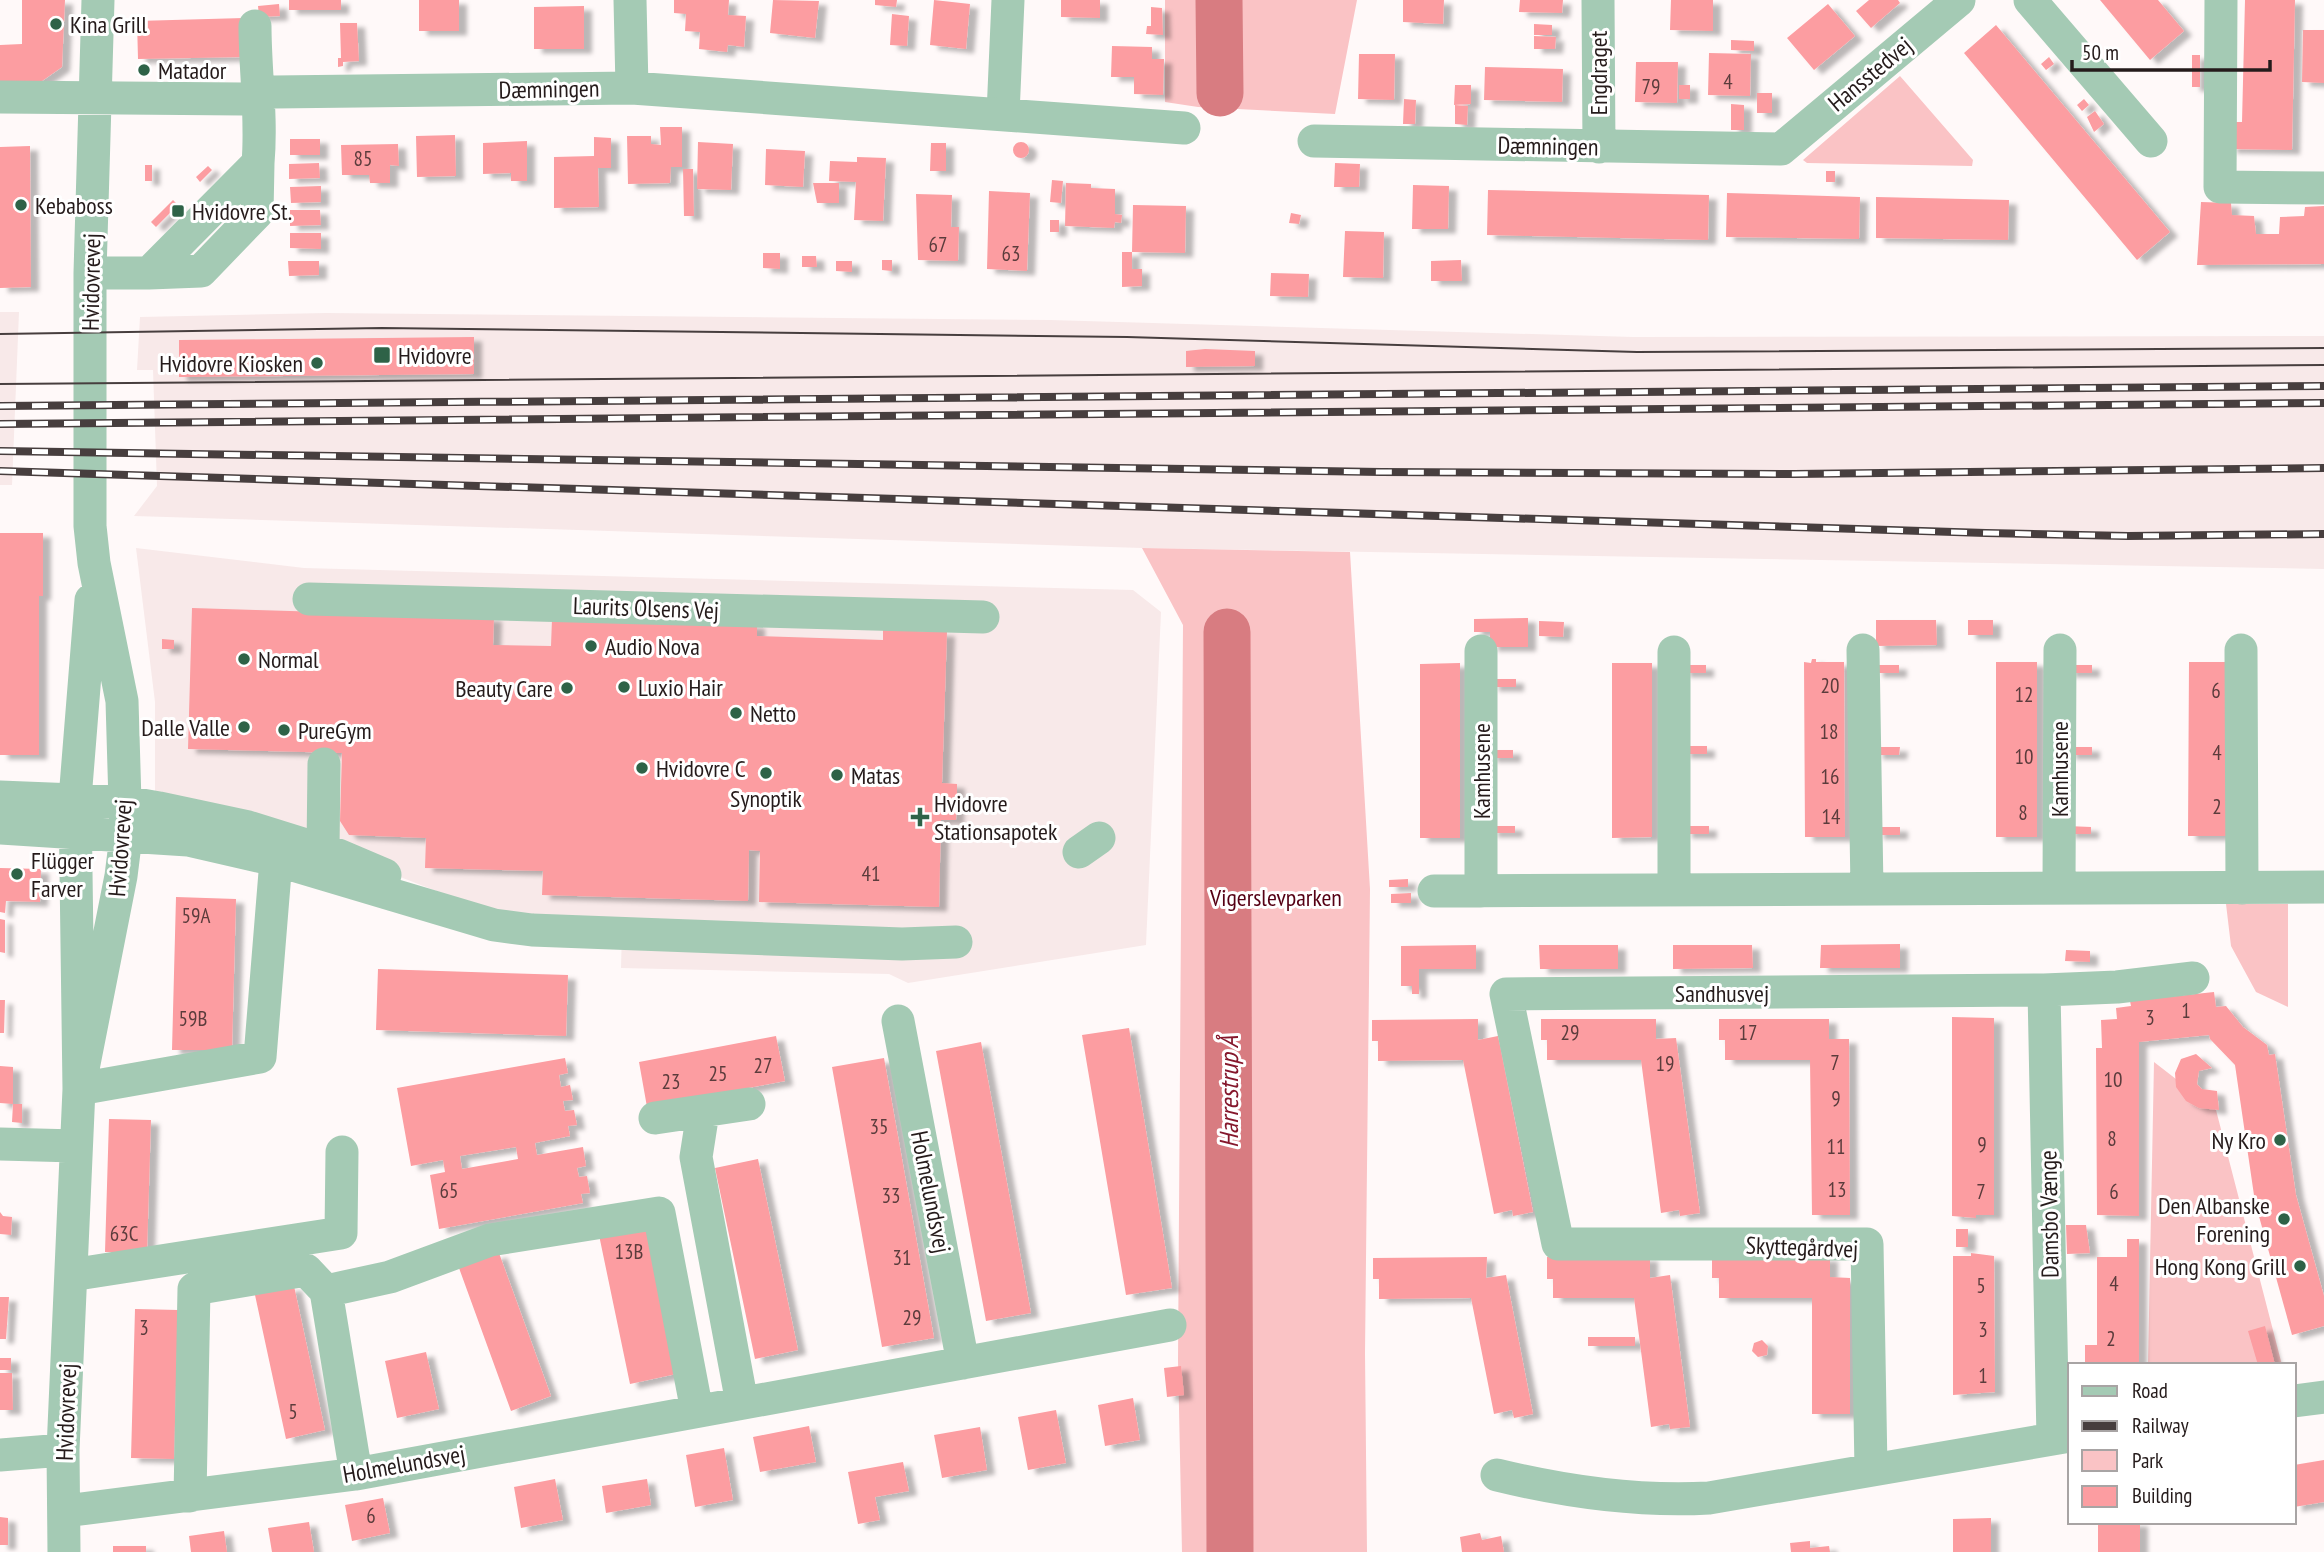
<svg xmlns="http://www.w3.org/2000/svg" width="2324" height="1552" viewBox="0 0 2324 1552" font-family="'PT Sans Narrow',sans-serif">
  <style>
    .built { fill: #f8e9e9 }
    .green { fill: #fac3c5 }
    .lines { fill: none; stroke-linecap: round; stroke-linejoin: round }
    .river { stroke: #d87c81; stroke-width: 47 }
    .building { fill: #fc9da1; fill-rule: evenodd; filter: url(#shadow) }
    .minor { stroke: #a4cab4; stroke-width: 33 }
    .tram { stroke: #473e3e; stroke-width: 2 }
    .rail-casing { stroke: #473e3e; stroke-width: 8 }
    .rail { stroke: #fff; stroke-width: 5; stroke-dasharray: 16; stroke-linecap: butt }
    .poi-dot { fill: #2e6247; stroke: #fff; stroke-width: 2.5 }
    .labels { text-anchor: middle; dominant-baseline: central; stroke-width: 6; stroke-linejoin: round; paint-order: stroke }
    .number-label { font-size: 21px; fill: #5b3c3c }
    .poi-label { font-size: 24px; fill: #251b1b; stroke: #fff; text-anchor: start }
    .street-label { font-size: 24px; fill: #251b1b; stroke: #fff }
    .park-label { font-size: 24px; fill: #550014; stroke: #fff }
    .water-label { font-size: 26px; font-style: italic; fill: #85172c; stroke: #fff }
  </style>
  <defs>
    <filter id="shadow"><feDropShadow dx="8" dy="4.5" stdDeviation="2" flood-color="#0004"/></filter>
  </defs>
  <rect width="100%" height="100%" fill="#fff9f9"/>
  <!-- built -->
  <path class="built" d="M0 312H19L12 485H0Z
    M326 313 1050 320 1633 337 2324 336V569L1142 548 134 516 157 486 153 370H137L140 317Z
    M136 548 304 568 1133 590 1161 612 1146 945 908 983 889 974 621 968 622 929 521 924 390 873 155 796V702Z"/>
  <!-- green -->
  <path class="green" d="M1165 0H1357L1335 114 1198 107 1165 102Z
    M1900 76 1973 160 1972 166 1807 163 1803 160Z
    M1142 548 1350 552 1370 889 1365 1353 1367 1552H1182L1178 1361 1183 625Z
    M2226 904H2288V1007L2256 992 2231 946Z
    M2154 1062 2216 1110 2282 1365H2148Z"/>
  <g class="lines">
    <!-- river -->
    <path class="river" d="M1219 0 1220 93
      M1227 632 1230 1552"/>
  </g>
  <!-- building -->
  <path class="building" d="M22 0H65L62 67 42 81 0 82V45L22 44Z
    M289 0H341V10H289Z
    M419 0H459V31H419Z
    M674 0H729L728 15 746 16 744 47 728 45 727 52 699 49 700 32 685 31 686 14 674 13Z
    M773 0 819 1 815 38 770 33Z
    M875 0H897L896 7 875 5Z
    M934 0 970 4 966 49 930 45Z
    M1061 0H1100V18L1061 17Z
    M1403 0H1444L1443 24 1403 22Z
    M1520 0H1563L1562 13 1519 12Z
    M1671 0H1713V31L1670 30Z
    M1869 0H1898L1900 3 1871 28 1856 11Z
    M2100 0H2158L2184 31 2150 60Z
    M2245 0H2295L2292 150 2229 149V122H2242Z
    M279 4 280 16 259 17 258 6Z
    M1828 4 1855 36 1814 70 1787 38Z
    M584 6V49H534V7Z
    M1151 7 1162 8 1163 35 1146 34 1147 26H1151Z
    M892 14 909 16 907 46 890 45Z
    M244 18 245 57 138 59 137 21Z
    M340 23H357L359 61 343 62V66L338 67V58H341Z
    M1534 24 1552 25V35H1534Z
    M1996 25 2170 232 2137 260 1964 53Z
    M2303 30H2324V83L2302 82Z
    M1534 36 1556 37 1555 49H1534Z
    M1731 40 1754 41V51L1731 50Z
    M1112 46 1152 47V59H1164L1163 95 1134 94V77H1111Z
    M1709 53 1751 54 1750 96 1708 95Z
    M1359 54H1395L1394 100 1358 99Z
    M2192 55H2200V87H2192Z
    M2049 57 2054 64 2046 70 2041 64Z
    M1636 62H1678L1677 103 1635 102Z
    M1485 67 1563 69 1562 102 1484 100Z
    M1455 85H1471V104L1454 105Z
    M1679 85H1690V99H1679Z
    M1757 93H1772V113H1757Z
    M1404 99 1416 100 1415 124H1403Z
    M2084 99 2089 105 2082 111 2077 105Z
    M1731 104 1744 105V130H1731Z
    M1455 105 1468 106 1467 125 1455 124Z
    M2095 111 2104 124 2094 132 2087 117Z
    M660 127H682V167H671L670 183 628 184 627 136H651V144L661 145Z
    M455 135 456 176 417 177 416 136Z
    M594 137 611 138V168H598L599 207 554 208V157L594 156Z
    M290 139H320V155H290Z
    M527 141V181H511V173L483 174V143Z
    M698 142 733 144 731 190 697 189Z
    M1013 150a8 8 0 1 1 16 0a8 8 0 1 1-16 0Z
    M931 143H946V171H930Z
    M398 144 399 166 390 165V183H370L369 175H342L341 145Z
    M30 146 31 287 0 288V147Z
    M766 149 805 151 803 187 765 185Z
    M857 157 886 158 883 221 854 220 856 182 829 181 830 161 857 162Z
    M319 163 320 178 289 179V164Z
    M1335 163 1360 164 1359 187H1334Z
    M145 165H152V181H145Z
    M208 166 212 170 200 182 196 177Z
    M683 169H693L694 216H684Z
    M1826 171H1835V182H1826Z
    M1052 180 1063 181 1061 203 1050 202Z
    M813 183H839V203H817Z
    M1066 183 1091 184V188L1115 189V214L1122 215 1121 223 1115 222 1114 228 1065 226Z
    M1413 185 1449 186 1448 229H1412Z
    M321 186V202L291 203 290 187Z
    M1488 190 1709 195 1708 240 1487 235Z
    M989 191 1030 193 1027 271 987 269Z
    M1727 193 1860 197 1859 239 1726 237Z
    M916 194 952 195 951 227H959L958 261 918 260Z
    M1876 197 2009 200 2008 240 1876 238Z
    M173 200 178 205 156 227 151 222Z
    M2201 202 2231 203 2232 215 2254 216 2256 234H2279L2280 217 2304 216 2305 207 2324 206V264L2197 265Z
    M1133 205 1186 206 1185 253 1132 252Z
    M290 210H320L321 225 290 226Z
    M1291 213 1301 215 1299 224 1289 223Z
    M1050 220H1059V232H1050Z
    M1345 231 1384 232 1383 278 1343 277Z
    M290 233H321V249L290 248Z
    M1122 252H1132V269H1142V286L1122 287Z
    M763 253H780V269L763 268Z
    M802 256H816L817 267H802Z
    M882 260H892V271L882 270Z
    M1461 260 1462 281H1431V261Z
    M288 261H319V275L289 276Z
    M836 261H852V272L836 271Z
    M1271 273 1309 274 1308 297 1270 296Z
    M474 337V374L179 377V340Z
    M1205 349 1255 351V366L1186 367V351Z
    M0 533H43V596H39V755H0Z
    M192 608 494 617 493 645 551 646 552 619 757 624V636L883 640V630L947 632 942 783 957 784V798L956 820H941L939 907 759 902 760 851 749 850 748 901 542 895 543 871 425 868 426 838 349 835 340 821 342 753 188 749Z
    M1528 618V647H1490V632H1474V619Z
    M1876 620H1936L1937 645 1876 646Z
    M1968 620H1993V635H1968Z
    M1539 621 1564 622 1563 637 1539 636Z
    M162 639 174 640V649H162Z
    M1812 659H1816V662H1844L1845 837H1805L1804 662 1811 663Z
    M1996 662H2037V837H1996Z
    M2189 662H2229V836H2188Z
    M1460 663V838H1420V664Z
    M1612 663H1652V837L1612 838Z
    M1682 665H1706V673H1682Z
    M1875 665H1899V673H1875Z
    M2067 665H2092V673H2067Z
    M1491 679H1516V687H1491Z
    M1683 746H1707V754H1682Z
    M1875 747H1900L1899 755H1875Z
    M2068 747H2092V755H2068Z
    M1489 750H1513V758H1489Z
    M1490 826H1515V833H1490Z
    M1684 826H1709V834H1684Z
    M2067 826 2091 827V834H2067Z
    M1876 827H1900V835H1876Z
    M0 868 41 869 40 902 6 901 5 913 0 912Z
    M1408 879V887H1389V880Z
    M1411 893V903H1391V894Z
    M176 897 236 899 232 1050H172Z
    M0 919 5 920V953L0 952Z
    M1900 944V968H1820L1821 945Z
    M1476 945V969H1419V994H1412V986H1401V946Z
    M1539 945H1618V969H1540Z
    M1673 945H1752L1753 968 1673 969Z
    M2066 950 2090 951V962L2065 961Z
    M378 969 568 975 566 1036 376 1030Z
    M2214 992 2216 1007 2226 1006 2243 1027 2267 1045 2269 1055 2275 1054 2296 1195 2324 1296V1326L2292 1335 2255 1202 2235 1065 2210 1039 2209 1035 2139 1042V1216L2097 1215 2096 1048H2102L2101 1020 2117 1019 2116 1008 2131 1006 2130 1001Z
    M0 1000H5L4 1033H0Z
    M1952 1017 1994 1018V1215H1976V1218L1952 1216Z
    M1478 1019V1040L1498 1036 1533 1212 1513 1216 1512 1210 1494 1214 1463 1060 1378 1061V1041H1372V1020Z
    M1541 1019H1656V1039L1676 1038 1700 1213 1680 1216 1679 1210 1661 1213 1641 1060H1547V1040H1541Z
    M1719 1019H1829V1039H1849L1850 1215H1812L1810 1060H1725V1040H1719Z
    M1129 1028 1172 1288 1126 1295 1082 1035Z
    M776 1036 785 1081 647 1107 639 1062Z
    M981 1042 1031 1313 986 1321 936 1051Z
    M2196 1054 2212 1068 2199 1071 2197 1084 2202 1089 2217 1091 2219 1110 2199 1108 2186 1101 2176 1087 2175 1073 2181 1059Z
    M565 1058 568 1073 559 1075 561 1087 570 1085 573 1100 563 1101 565 1111 574 1110 577 1125 568 1126 570 1136 535 1143 537 1155 583 1147 586 1166 577 1168 579 1177 587 1176 590 1193 581 1194 583 1203 439 1229 430 1175 445 1172 443 1160 411 1166 397 1088ZM516 1147 518 1159 462 1169 460 1156Z
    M884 1058 934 1338 882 1347 832 1067Z
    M0 1066 13 1067V1104L0 1103Z
    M13 1104H22V1123L12 1122Z
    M109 1119 151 1120 147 1253 105 1252Z
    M758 1159 798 1350 755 1359 715 1168Z
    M0 1212 3 1216 12 1217 11 1235 0 1234Z
    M2066 1225H2086L2090 1253 2067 1254Z
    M646 1226 676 1374 630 1384 599 1235Z
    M1956 1229H1968V1247H1956Z
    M2127 1239H2139V1363H2085V1345H2097V1257H2127Z
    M499 1253 551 1396 511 1411 459 1268Z
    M1971 1253 1994 1256 1995 1392 1953 1395V1256H1971Z
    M1487 1257 1486 1278 1506 1275 1533 1414 1514 1418 1512 1410 1494 1414 1471 1298 1379 1299V1279H1373V1258Z
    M1547 1257H1650V1278L1670 1275 1690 1427 1670 1429 1669 1424 1651 1427 1634 1298H1553V1279H1547Z
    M1712 1257H1830V1277L1850 1278V1414H1812V1298H1719V1278H1712Z
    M294 1286 325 1430 286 1439 255 1295Z
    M0 1297H9L6 1339H0Z
    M135 1309 178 1310 174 1459 131 1458Z
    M2265 1326 2275 1365H2258L2248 1331Z
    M1588 1337H1635V1346H1588Z
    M1762 1340 1768 1346 1767 1355 1758 1357 1752 1351 1754 1343Z
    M426 1352 439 1409 397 1418 385 1361Z
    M0 1358H11V1370H0Z
    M1181 1366 1184 1395 1167 1397 1164 1368Z
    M0 1373H12L13 1410H0Z
    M1133 1398 1140 1440 1105 1446 1098 1405Z
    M1056 1410 1066 1463 1028 1470 1018 1417Z
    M809 1426 816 1462 760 1472 753 1437Z
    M980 1427 987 1470 942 1478 934 1435Z
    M724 1448 733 1500 695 1507 686 1455Z
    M2324 1460V1502L2294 1507V1465Z
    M903 1462 909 1491 875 1497 880 1520 858 1524 848 1472Z
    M555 1479 563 1520 521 1528 514 1487Z
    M647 1479 651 1505 606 1513 602 1486Z
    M383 1498 390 1533 352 1541 345 1505Z
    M0 1517 8 1518V1545H0Z
    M1991 1518V1552H1953V1519Z
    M309 1522 314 1552H272L268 1528Z
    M2098 1522H2140V1552H2098Z
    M224 1531 227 1552H191L189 1536Z
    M1480 1533 1482 1540 1501 1536 1504 1552H1462L1460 1537Z
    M1810 1541V1548L1829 1546 1830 1552H1791L1790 1543Z
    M113 1546H146V1552H113Z"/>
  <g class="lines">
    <!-- minor -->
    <path class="minor" d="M630 0 632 88
      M1598 0 1599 147
      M2030 0 2151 141
      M2221 0 2220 187 2324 188
      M0 97 243 99 274 92 632 88 1184 128
      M1003 114 1008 0
      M1314 141 1781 149 1959 0
      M90 273H149L258 163C262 117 255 71 255 26
      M149 273 201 271 257 213 258 163
      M309 599 983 617
      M1863 650 1867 889
      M2241 650 2242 888
      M1674 652V890
      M0 797 125 802 159 808 248 827 338 855 385 875
      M0 828 188 840 276 860 494 925 532 930 902 944 956 942
      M323 850 324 764
      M1079 852 1099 838
      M2059 888 2060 650
      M1434 891 2324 887
      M1481 891V651
      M2044 990 2053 1439
      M898 1021 963 1363
      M79 1089 121 876 126 836 122 701 94 563 90 526V273L98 0
      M79 1089 260 1057 276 860
      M703 1112 696 1157 742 1403
      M655 1118 749 1104
      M0 1144 76 1146
      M71 1275 341 1233 342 1152
      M2294 1401 2324 1397
      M0 1455 63 1450
      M1871 1469 1867 1244H1558L1506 994 2044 990 2117 987 2193 978
      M356 1474 326 1291 390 1277 490 1240 659 1213 697 1411
      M1497 1475C1567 1492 1637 1502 1709 1498L2070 1436
      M190 1496 194 1289 306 1270 326 1291
      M65 1511 356 1474 1170 1325
      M64 1552 63 1450 79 1089 75 799 91 600"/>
    <!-- tram -->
    <path class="tram" d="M0 334 382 328 1127 337 1637 352 2324 348
      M0 384 2324 365"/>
    <!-- rail casing -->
    <g class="rail-casing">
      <path id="rail" d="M0 406 2324 386
        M0 424 2324 403
        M0 451 1381 472 1794 474 2324 468
        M0 471 1986 533 2128 536 2324 534"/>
    </g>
    <!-- rail -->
    <use href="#rail" class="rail"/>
  </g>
  <!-- markers -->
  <g class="poi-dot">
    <circle cx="56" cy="24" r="7"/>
    <circle cx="144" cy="70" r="7"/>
    <circle cx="21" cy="205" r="7"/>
    <rect x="171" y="204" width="14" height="14" rx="3.5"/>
    <rect x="373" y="346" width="18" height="18" rx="3.5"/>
    <circle cx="317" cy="363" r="7"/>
    <circle cx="591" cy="646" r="7"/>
    <circle cx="244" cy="659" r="7"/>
    <circle cx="624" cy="687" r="7"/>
    <circle cx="567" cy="688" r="7"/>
    <circle cx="736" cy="713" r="7"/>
    <circle cx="244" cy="727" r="7"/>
    <circle cx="284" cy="730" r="7"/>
    <circle cx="642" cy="768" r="7"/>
    <circle cx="766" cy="773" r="7"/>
    <circle cx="837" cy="775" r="7"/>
    <path d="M916.5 806.5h7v7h7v7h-7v7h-7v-7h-7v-7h7z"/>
    <circle cx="17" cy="874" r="7"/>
    <circle cx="2280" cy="1140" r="7"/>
    <circle cx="2284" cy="1219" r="7"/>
    <circle cx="2300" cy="1266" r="7"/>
  </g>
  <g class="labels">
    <!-- number labels -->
    <g class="number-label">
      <text x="1728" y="81">4</text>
      <text x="1651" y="86">79</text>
      <text x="363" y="158">85</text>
      <text x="938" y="244">67</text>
      <text x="1011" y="253">63</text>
      <text x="1830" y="685">20</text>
      <text x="2216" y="690">6</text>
      <text x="2024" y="694">12</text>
      <text x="1829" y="731">18</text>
      <text x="2217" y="752">4</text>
      <text x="2024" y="756">10</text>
      <text x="1830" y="776">16</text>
      <text x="2217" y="806">2</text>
      <text x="2023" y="812">8</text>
      <text x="1831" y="816">14</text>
      <text x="871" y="873">41</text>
      <text x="196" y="915">59A</text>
      <text x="2186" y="1010">1</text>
      <text x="2150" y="1017">3</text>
      <text x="193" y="1018">59B</text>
      <text x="1570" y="1032">29</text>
      <text x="1748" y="1032">17</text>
      <text x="1835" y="1062">7</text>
      <text x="1665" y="1063">19</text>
      <text x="763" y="1065">27</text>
      <text x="718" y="1073">25</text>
      <text x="2113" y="1079">10</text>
      <text x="671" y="1081">23</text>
      <text x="1836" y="1098">9</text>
      <text x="879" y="1126">35</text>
      <text x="2112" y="1138">8</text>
      <text x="1982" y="1144">9</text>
      <text x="1836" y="1146">11</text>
      <text x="1837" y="1189">13</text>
      <text x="449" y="1190">65</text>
      <text x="1981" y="1191">7</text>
      <text x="2114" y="1191">6</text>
      <text x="891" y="1195">33</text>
      <text x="124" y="1233">63C</text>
      <text x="629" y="1251">13B</text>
      <text x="902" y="1257">31</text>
      <text x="2114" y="1283">4</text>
      <text x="1981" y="1285">5</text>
      <text x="912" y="1317">29</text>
      <text x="144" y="1327">3</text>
      <text x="1983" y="1329">3</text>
      <text x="2111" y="1338">2</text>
      <text x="1983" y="1375">1</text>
      <text x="293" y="1411">5</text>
      <text x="371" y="1515">6</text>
    </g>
    <!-- poi labels -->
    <g class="poi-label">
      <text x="70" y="24">Kina Grill</text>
      <text x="158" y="70">Matador</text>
      <text x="35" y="205">Kebaboss</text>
      <text x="192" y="211">Hvidovre St.</text>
      <text x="398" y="355">Hvidovre</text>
      <text x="303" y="363" text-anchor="end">Hvidovre Kiosken</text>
      <text x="605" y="646">Audio Nova</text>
      <text x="258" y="659">Normal</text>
      <text x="638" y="687">Luxio Hair</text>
      <text x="553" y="688" text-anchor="end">Beauty Care</text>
      <text x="750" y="713">Netto</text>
      <text x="230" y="727" text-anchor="end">Dalle Valle</text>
      <text x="298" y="730">PureGym</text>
      <text x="656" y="768">Hvidovre C</text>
      <text x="851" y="775">Matas</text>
      <text x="766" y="798" text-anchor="middle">Synoptik</text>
      <text x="934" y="803">Hvidovre<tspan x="934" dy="28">Stationsapotek</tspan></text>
      <text x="31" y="860">Flügger<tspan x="31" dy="28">Farver</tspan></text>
      <text x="2266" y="1140" text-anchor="end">Ny Kro</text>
      <text x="2270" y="1205" text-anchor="end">Den Albanske<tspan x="2270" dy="28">Forening</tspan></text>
      <text x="2286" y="1266" text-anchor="end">Hong Kong Grill</text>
    </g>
    <!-- street labels -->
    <g class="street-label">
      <text transform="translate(1598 73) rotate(-90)">Engdraget</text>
      <text transform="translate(1870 74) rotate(-40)">Hansstedvej</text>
      <text transform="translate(549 89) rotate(-1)">Dæmningen</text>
      <text transform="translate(1548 146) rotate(1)">Dæmningen</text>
      <text transform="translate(91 282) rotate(-89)">Hvidovrevej</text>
      <text transform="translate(646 608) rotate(2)">Laurits Olsens Vej</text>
      <text transform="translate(2059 769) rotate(-90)">Kamhusene</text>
      <text transform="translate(1481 771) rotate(-90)">Kamhusene</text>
      <text transform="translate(120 848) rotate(-86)">Hvidovrevej</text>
      <text x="1722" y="993">Sandhusvej</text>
      <text transform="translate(931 1192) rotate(79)">Holmelundsvej</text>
      <text transform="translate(2049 1214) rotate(-91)">Damsbo Vænge</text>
      <text transform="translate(1802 1247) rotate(2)">Skyttegårdvej</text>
      <text transform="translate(66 1412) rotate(-88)">Hvidovrevej</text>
      <text transform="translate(404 1464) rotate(-10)">Holmelundsvej</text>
    </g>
    <!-- park labels -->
    <g class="park-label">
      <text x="1276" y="897">Vigerslevparken</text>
    </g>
    <!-- water labels -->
    <g class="water-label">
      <text transform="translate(1228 1092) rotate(-90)">Harrestrup Å</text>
    </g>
  </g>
  <!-- legend -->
  <rect x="2068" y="1363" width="228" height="161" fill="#ffffff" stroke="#a8a4a4" stroke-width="2"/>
  <rect x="2082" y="1386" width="35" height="10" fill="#a4cab4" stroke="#a8a4a4" stroke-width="2"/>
  <text x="2132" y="1398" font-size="21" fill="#251b1b">Road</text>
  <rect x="2082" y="1421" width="35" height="10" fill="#473e3e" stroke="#a8a4a4" stroke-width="2"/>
  <text x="2132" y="1433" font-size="21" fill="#251b1b">Railway</text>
  <rect x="2082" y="1450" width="35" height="21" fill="#fac3c5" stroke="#a8a4a4" stroke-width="2"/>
  <text x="2132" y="1468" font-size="21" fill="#251b1b">Park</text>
  <rect x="2082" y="1486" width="35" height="21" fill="#fc9da1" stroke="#a8a4a4" stroke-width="2"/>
  <text x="2132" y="1503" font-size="21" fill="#251b1b">Building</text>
  <!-- scale -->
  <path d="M2072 60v10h198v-10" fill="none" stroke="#251b1b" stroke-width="3.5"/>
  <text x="2082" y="60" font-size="21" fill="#251b1b" stroke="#ffffff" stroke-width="5" paint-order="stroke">50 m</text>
</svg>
